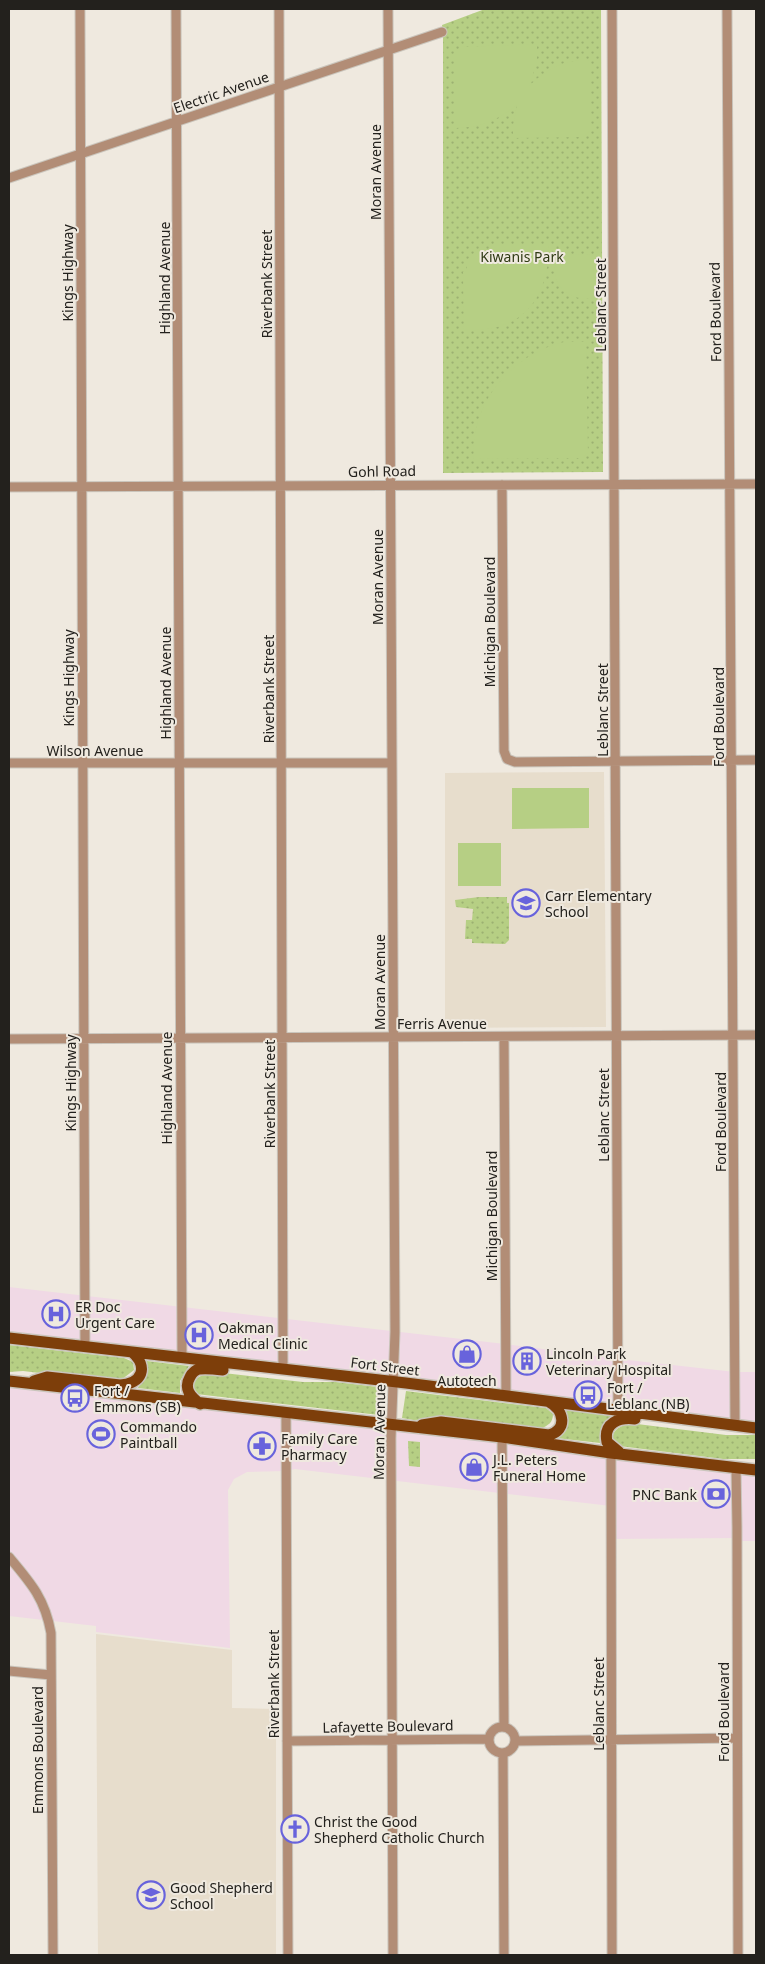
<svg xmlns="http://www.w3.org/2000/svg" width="765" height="1964" viewBox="0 0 765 1964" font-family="'Noto Sans',sans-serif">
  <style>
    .commercial { fill: #f0d9e5 }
    .built { fill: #e7ddcc }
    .grass { fill: url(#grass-dots) }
    .garden { fill: #b6cf84 }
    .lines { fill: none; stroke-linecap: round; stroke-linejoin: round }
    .minor-casing { stroke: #cac5bc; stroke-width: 11 }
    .major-casing { stroke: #cac5bc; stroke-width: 14 }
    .minor { stroke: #b28d76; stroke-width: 9 }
    .major { stroke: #7d3e0a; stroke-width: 11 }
    .labels { text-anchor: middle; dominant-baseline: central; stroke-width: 4; stroke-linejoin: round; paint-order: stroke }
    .street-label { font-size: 14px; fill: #23211d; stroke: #efe9df }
    .park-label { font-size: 14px; fill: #2f3a14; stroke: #efe9df }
    .poi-label { font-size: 14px; fill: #23211d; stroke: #efe9df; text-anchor: start }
  </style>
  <defs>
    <pattern id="grass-dots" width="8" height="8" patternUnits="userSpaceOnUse" patternTransform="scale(1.25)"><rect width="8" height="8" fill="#b6cf84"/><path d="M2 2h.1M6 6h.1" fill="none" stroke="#9cb172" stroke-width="1.8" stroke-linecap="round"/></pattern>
  </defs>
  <rect width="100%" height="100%" fill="#efe9df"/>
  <!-- commercial -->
  <path class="commercial" d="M9 1287 505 1344 619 1359 735 1372H756V1428L9 1338Z
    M9 1381 756 1470V1541H736V1538L611 1539V1506L295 1469 286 1471 247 1472 234 1479 228 1490 230 1648 96 1632V1626L9 1616Z"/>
  <!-- built -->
  <path class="built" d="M604 772 606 1027 445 1028V773Z
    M96 1634 232 1650V1708L276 1709V1955H98Z"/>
  <!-- grass -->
  <path class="grass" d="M485 9H601L603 472 443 473V33L442 25Z
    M479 897H507V903H509V940L505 944 472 943V939H465L466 920H472L473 909 456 907 455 900Z
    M9 1345 124 1358 133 1362 134 1370 121 1380 105 1381 23 1371 9 1372Z
    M147 1361 189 1366 180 1381V1393L138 1388 147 1374Z
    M215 1372 303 1382H336L378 1387 380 1389 379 1415 196 1394 192 1386C196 1376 205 1373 215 1372Z
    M406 1391 546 1408 553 1414C553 1423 548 1425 541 1429L441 1419 413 1420 402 1418Z
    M565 1410 611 1416C602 1424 599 1432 600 1443L556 1438 565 1419Z
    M629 1423 726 1435H756V1459H723L619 1446 613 1440C611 1430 621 1426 629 1423Z
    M408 1441 420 1442V1467L409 1466Z"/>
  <!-- garden -->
  <path class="garden" d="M537 44V62L529 86C547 69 565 58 591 61V130L583 137 513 138V126L517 105C495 121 484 127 456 128V53L462 47Z
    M489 246H549C548 301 521 333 464 330L463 272 467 271V260L477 250H489Z
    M559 254 593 255 598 260 597 298C568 303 545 283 559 254Z
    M564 342H586L588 453 582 458H574L474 459C469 404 512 354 564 342Z
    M512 788H589V828L512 829Z
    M458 843H501V886H458Z"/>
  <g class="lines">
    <!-- minor casing -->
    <g class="minor-casing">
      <path id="minor" d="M80 9 85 1347
        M176 9 182 1358
        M279 9 283 1369
        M388 9 395 1332 391 1438 393 1955
        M612 9 618 1411
        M727 9 735 1426
        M9 178 442 32
        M502 485 504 751 507 759 515 762 756 760
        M9 487 756 484
        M9 763H391
        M504 1037 506 1395
        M9 1039 756 1035
        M286 1414 288 1955
        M502 1437 504 1726
        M611 1453 612 1955
        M736 1468 737 1527 738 1955
        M9 1557C31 1583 45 1599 51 1633L53 1955
        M9 1671 51 1675
        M489 1740a13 13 0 1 1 26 0a13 13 0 1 1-26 0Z
        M287 1741 489 1739
        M516 1741 737 1738
        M503 1753 504 1955"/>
    </g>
    <!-- major casing -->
    <g class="major-casing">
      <path id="major" d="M9 1338 406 1383 756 1428
        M9 1381 502 1437 611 1453 756 1470
        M34 1381 47 1377 120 1385C142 1384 149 1367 132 1352
        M200 1404C191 1397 183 1389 190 1377 192 1373 195 1370 199 1369 206 1368 215 1369 223 1370
        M422 1425 441 1422 549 1435C568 1430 564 1410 549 1402
        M619 1452 607 1442C603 1423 619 1417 635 1419"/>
    </g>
    <!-- minor -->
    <use href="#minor" class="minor"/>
    <!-- major -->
    <use href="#major" class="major"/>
  </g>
  <!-- icons -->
  <defs>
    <g id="school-ring" transform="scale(1.4375)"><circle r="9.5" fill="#efe9df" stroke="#6863dc" stroke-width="1.5"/><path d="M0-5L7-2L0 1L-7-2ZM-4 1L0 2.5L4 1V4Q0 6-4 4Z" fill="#6863dc"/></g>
    <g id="hospital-ring" transform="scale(1.4375)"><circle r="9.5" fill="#efe9df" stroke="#6863dc" stroke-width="1.5"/><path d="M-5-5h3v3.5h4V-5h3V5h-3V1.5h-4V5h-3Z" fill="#6863dc"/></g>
    <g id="shop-ring" transform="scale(1.4375)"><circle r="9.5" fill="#efe9df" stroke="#6863dc" stroke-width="1.5"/><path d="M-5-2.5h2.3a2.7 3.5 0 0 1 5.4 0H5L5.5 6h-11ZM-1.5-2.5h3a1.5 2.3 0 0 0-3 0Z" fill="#6863dc"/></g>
    <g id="building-ring" transform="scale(1.4375)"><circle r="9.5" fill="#efe9df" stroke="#6863dc" stroke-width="1.5"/><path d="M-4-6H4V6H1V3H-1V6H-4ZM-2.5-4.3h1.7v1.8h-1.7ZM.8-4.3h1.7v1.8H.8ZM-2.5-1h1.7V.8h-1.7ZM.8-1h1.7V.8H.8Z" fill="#6863dc"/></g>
    <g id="bus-ring" transform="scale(1.4375)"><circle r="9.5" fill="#efe9df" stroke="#6863dc" stroke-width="1.5"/><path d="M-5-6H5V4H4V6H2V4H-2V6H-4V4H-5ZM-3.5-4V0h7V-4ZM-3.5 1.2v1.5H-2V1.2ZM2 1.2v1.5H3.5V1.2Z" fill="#6863dc"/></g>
    <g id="stadium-ring" transform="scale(1.4375)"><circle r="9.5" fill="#efe9df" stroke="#6863dc" stroke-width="1.5"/><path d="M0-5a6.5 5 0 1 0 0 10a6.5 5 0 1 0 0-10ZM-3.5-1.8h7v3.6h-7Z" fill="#6863dc"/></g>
    <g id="pharmacy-ring" transform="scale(1.4375)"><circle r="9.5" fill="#efe9df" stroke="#6863dc" stroke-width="1.5"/><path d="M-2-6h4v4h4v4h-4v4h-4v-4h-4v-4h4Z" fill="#6863dc"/></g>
    <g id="bank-ring" transform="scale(1.4375)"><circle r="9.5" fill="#efe9df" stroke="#6863dc" stroke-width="1.5"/><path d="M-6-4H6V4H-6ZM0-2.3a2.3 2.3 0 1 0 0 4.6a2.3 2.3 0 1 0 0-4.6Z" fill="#6863dc"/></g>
    <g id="church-ring" transform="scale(1.4375)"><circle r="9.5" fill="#efe9df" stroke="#6863dc" stroke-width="1.5"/><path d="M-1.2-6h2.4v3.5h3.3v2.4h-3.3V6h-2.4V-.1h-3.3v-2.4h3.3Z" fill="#6863dc"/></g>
  </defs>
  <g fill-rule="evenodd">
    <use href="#school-ring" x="526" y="903"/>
    <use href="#hospital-ring" x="56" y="1314"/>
    <use href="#hospital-ring" x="199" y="1335"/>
    <use href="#shop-ring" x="467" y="1354"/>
    <use href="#building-ring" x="527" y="1361"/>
    <use href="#bus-ring" x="588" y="1395"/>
    <use href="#bus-ring" x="75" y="1398"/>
    <use href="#stadium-ring" x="101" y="1434"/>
    <use href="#pharmacy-ring" x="262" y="1446"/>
    <use href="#shop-ring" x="474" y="1467"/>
    <use href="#bank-ring" x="716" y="1494"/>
    <use href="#church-ring" x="295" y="1829"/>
    <use href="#school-ring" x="151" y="1895"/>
  </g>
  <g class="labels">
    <!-- street labels -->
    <g class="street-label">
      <text transform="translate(221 92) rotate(-19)">Electric Avenue</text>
      <text transform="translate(375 172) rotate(-90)">Moran Avenue</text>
      <text transform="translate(67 273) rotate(-90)">Kings Highway</text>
      <text transform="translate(164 278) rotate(-90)">Highland Avenue</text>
      <text transform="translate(266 284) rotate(-90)">Riverbank Street</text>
      <text transform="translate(600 305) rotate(-90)">Leblanc Street</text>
      <text transform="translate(715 312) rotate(-91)">Ford Boulevard</text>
      <text transform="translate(382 471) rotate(-1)">Gohl Road</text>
      <text transform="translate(377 577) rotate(-90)">Moran Avenue</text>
      <text transform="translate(489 622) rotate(-90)">Michigan Boulevard</text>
      <text transform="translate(68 678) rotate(-90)">Kings Highway</text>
      <text transform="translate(165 683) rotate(-90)">Highland Avenue</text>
      <text transform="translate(268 689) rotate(-90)">Riverbank Street</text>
      <text transform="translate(602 710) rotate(-90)">Leblanc Street</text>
      <text transform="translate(718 717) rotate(-90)">Ford Boulevard</text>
      <text x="95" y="750">Wilson Avenue</text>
      <text transform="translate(379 982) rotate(-90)">Moran Avenue</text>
      <text x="442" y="1023">Ferris Avenue</text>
      <text transform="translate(70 1083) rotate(-90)">Kings Highway</text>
      <text transform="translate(166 1088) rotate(-90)">Highland Avenue</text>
      <text transform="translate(269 1094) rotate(-90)">Riverbank Street</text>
      <text transform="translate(603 1115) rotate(-90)">Leblanc Street</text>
      <text transform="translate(720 1122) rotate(-90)">Ford Boulevard</text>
      <text transform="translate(491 1216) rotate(-90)">Michigan Boulevard</text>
      <text transform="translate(385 1366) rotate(7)">Fort Street</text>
      <text transform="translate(379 1432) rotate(-89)">Moran Avenue</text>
      <text transform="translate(273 1684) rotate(-90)">Riverbank Street</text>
      <text transform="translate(598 1704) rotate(-90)">Leblanc Street</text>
      <text transform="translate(723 1712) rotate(-90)">Ford Boulevard</text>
      <text transform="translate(388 1726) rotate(-1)">Lafayette Boulevard</text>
      <text transform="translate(37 1750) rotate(-90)">Emmons Boulevard</text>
    </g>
    <!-- park labels -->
    <g class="park-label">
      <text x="522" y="256">Kiwanis Park</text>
    </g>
    <!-- poi labels -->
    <g class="poi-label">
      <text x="545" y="895">Carr Elementary<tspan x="545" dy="16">School</tspan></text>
      <text x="75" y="1306">ER Doc<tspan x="75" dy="16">Urgent Care</tspan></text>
      <text x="218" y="1327">Oakman<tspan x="218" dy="16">Medical Clinic</tspan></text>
      <text x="546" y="1353">Lincoln Park<tspan x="546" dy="16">Veterinary Hospital</tspan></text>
      <text x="467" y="1380" text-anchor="middle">Autotech</text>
      <text x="607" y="1387">Fort /<tspan x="607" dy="16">Leblanc (NB)</tspan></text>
      <text x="94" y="1390">Fort /<tspan x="94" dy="16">Emmons (SB)</tspan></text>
      <text x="120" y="1426">Commando<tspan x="120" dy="16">Paintball</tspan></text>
      <text x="281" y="1438">Family Care<tspan x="281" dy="16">Pharmacy</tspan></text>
      <text x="493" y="1459">J.L. Peters<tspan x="493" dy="16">Funeral Home</tspan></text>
      <text x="697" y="1494" text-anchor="end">PNC Bank</text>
      <text x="314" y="1821">Christ the Good<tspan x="314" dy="16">Shepherd Catholic Church</tspan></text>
      <text x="170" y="1887">Good Shepherd<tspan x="170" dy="16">School</tspan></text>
    </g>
  </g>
  <!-- border -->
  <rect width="765" height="1964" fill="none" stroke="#23211d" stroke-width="20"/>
</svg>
